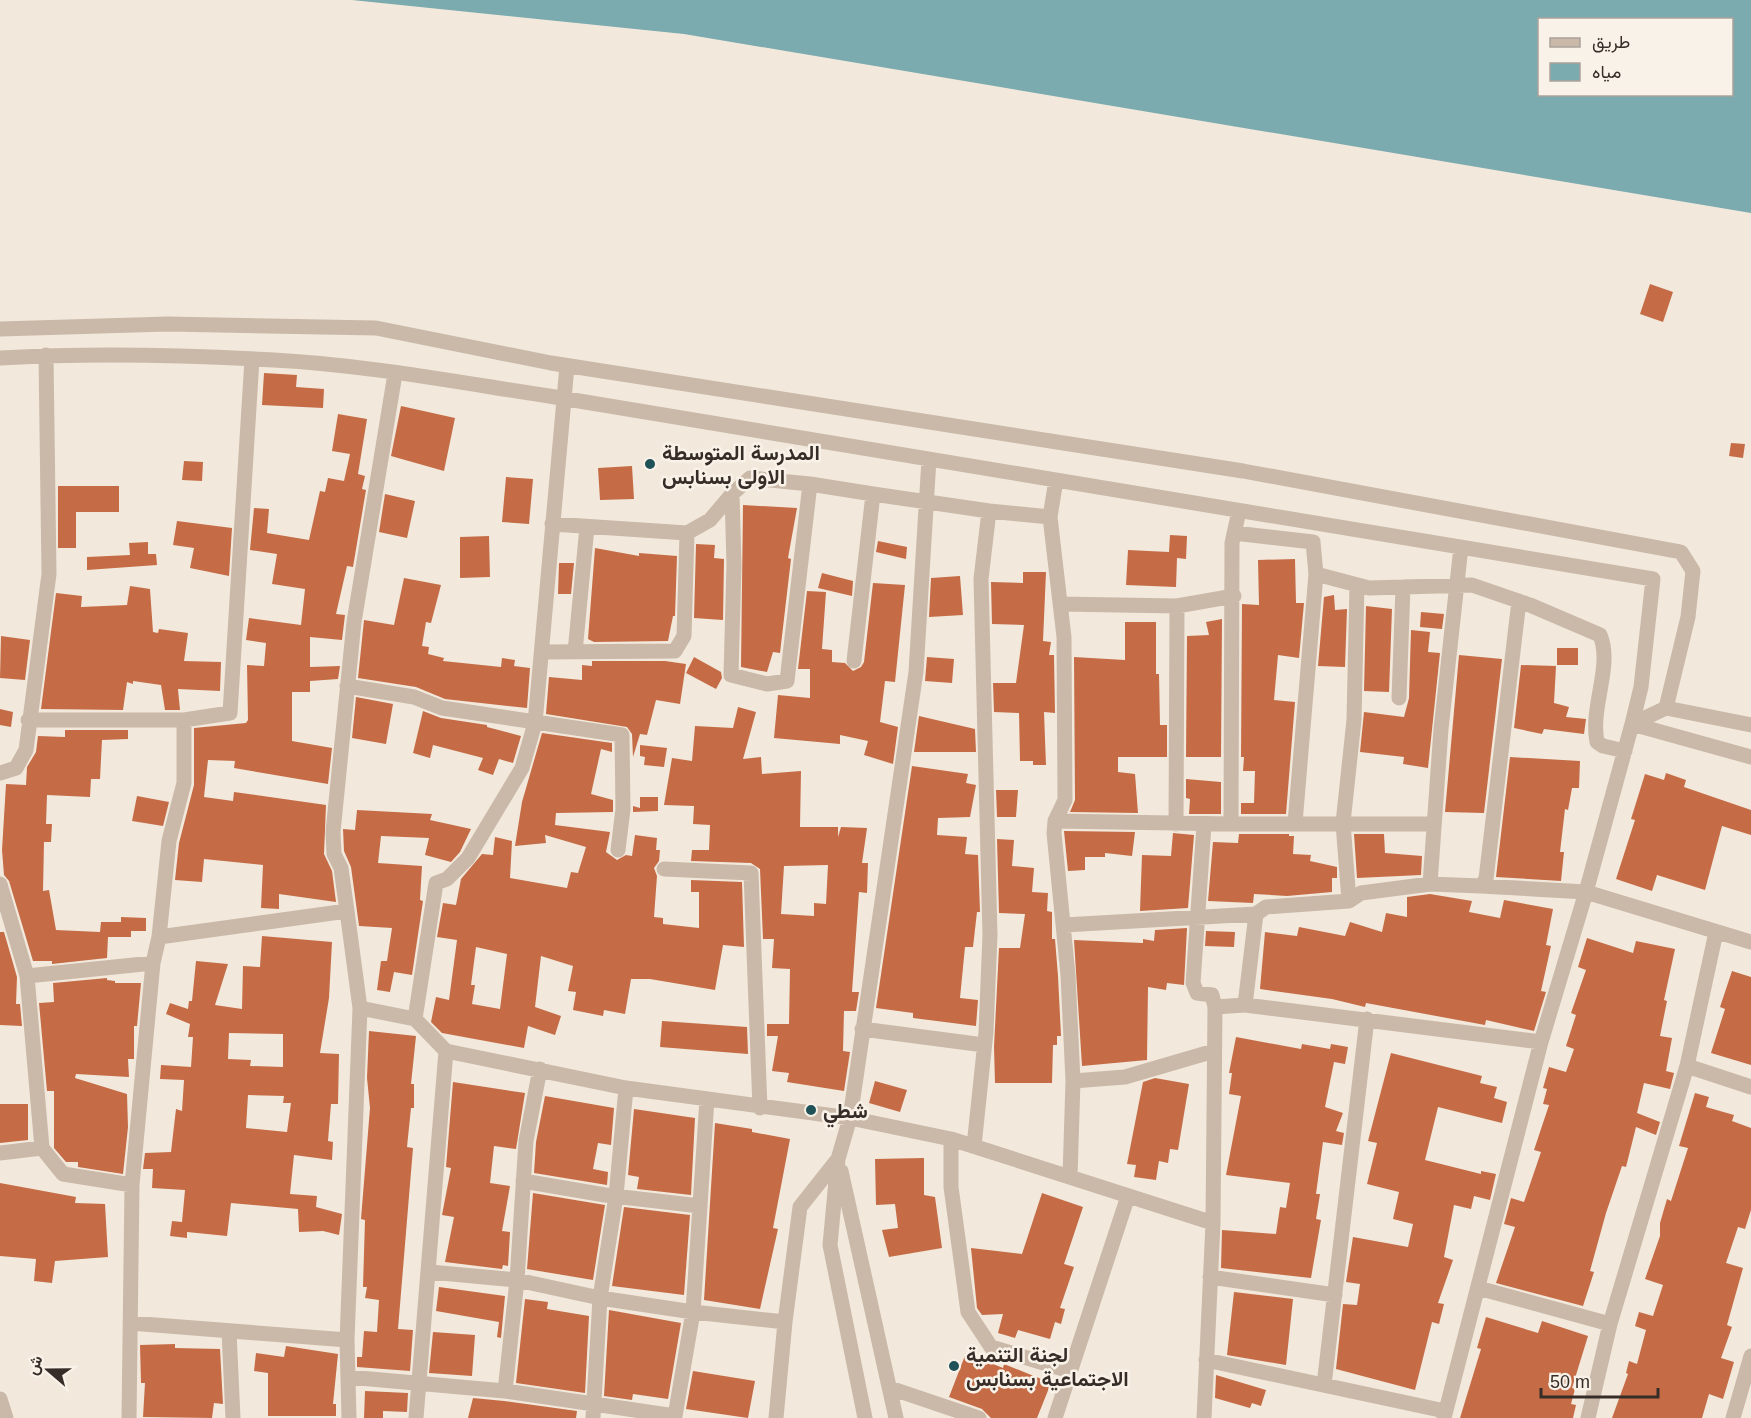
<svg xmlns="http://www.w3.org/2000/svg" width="1751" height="1418" viewBox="0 0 1751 1418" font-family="Arial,Vazirmatn,sans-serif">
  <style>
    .water { fill: #7baaaf; fill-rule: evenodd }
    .building { fill: #c56c46; fill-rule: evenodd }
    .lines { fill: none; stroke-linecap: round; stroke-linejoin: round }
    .minor { stroke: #cab9a8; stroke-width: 15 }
    .poi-dot { fill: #1e5158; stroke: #f9f2e8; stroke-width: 2 }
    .labels { text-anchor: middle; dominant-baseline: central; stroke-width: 5; stroke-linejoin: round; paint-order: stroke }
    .poi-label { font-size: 21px; font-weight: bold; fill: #372d28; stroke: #f9f2e8; text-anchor: start }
  </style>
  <rect width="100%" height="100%" fill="#f2e9dc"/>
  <!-- water -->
  <path class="water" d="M352 0H1751V213L684 34ZM1540 20H1732V94H1540Z"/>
  <!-- building -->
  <path class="building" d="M1650 284 1673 292 1663 322 1640 314Z
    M264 373 297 375 296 387 324 389 323 408 262 405Z
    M401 406 455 418 444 471 391 456Z
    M338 414 367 419 358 474 365 476 362 489 366 490 353 567 347 566 336 614 345 615 342 640 310 637V667L340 666 338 679 310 681V692H292V741L332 748 328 784 234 768 235 761 208 760 204 797 233 801 234 792 326 805 324 854 332 871 336 902 279 894V909L261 908 263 865 204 859 202 882 175 880 179 843 194 785V728L246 723 248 720 247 665 264 666 266 643 246 640 249 618 301 625 305 589 272 584 277 554 250 550 254 508 269 509 267 533 309 540 320 491 325 492 328 478 344 481 350 454 332 451Z
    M1731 443 1745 444 1743 458 1729 456Z
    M184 461 203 462 202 481 182 480Z
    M632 466 634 499 600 500 598 468Z
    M506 477 533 479 529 524 502 522Z
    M58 486H119V512H76V548H58Z
    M385 494 415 501 407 538 379 532Z
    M743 505 797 508 788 558 791 559 780 653 773 652 767 672 741 667Z
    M177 521 232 528 229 576 190 568 194 548 173 545Z
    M1170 535 1187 536 1186 559 1177 558 1176 587 1126 585 1128 550 1169 552Z
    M489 536 490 577 460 578V537Z
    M878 541 907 547 906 559 876 552Z
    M148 542V554H156L157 565 87 570V557L130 555 129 543Z
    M696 544 715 545 714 558 724 559 723 620 694 618Z
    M595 548 639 556V553L677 556 675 616H673L668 641 594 642 588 639Z
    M1295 559 1296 603H1304L1299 658 1278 655 1274 700 1295 702 1286 814H1241V803H1254L1255 771H1243L1244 757H1241L1242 604 1259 605 1258 560Z
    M559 563H574L571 594H558Z
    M1023 572H1046L1043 641 1051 642 1049 655H1054L1055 713 1044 712 1046 765H1033V761H1020L1019 713 994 712 993 683H1016L1024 625 992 624 991 582 1023 583Z
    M822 573 853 581 852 596 818 588Z
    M960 576 963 615 929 617 931 578Z
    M404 578 441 585 431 623 426 622 422 646 429 647 428 654 444 658 443 661 501 667 502 658 515 660 514 666 530 668 527 708 445 699 416 687 358 678 364 620 394 625Z
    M873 583 905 585 895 682 885 681 880 722 898 727 893 764 864 755 868 741 840 735V744L774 738 778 695 810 698V669H798L807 591 826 592 822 649 832 650V662L845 663 853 671 861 667 864 662Z
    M130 586 150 589 153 632 158 633 159 629 188 633 184 661 221 662 220 691 178 689 180 710H165L161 685 133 681V684L127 682 123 710 41 709 56 593 82 596 81 607 127 605Z
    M1334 595 1335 610 1347 609 1345 667 1318 666 1324 597Z
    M1366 606 1392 609 1389 692 1364 691Z
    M1421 612 1444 614 1442 629 1420 627Z
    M1222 619 1221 757H1186L1187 636 1209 635 1206 622Z
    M1125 622H1156V674H1159L1160 725H1167V757H1118V772L1135 774 1138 813 1070 812 1075 800 1074 657 1125 660Z
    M1411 630 1430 632 1428 652 1440 653 1428 768 1403 764 1404 757 1360 752 1364 712 1404 717 1409 698Z
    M1 636 30 640 25 680 0 678Z
    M1557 648H1578V665H1557Z
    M1459 655 1502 659 1484 813 1445 812Z
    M694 657 721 672 722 678 716 689 686 673Z
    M927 657 954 659 952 683 925 681Z
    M592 661H665L686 664 680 704 656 700 647 735 640 734 633 757 632 734 627 727 546 714 549 677 582 680V665L592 666Z
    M1521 665 1556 666 1554 703 1569 707 1566 717 1586 719 1584 734 1544 729 1542 734 1514 728Z
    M356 697 393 704 386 744 352 738Z
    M738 707 756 712 743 759 761 757 762 774 801 771 800 827H838V837L841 827 867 828 862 863H868L867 893 859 892 852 992H859L856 1011H844L843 1051 850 1052 844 1091 787 1082 789 1073 772 1071 778 1036H767V1024H789L790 969 772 968 774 939H763L760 869 751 863 691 861 692 850H709L710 825 693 824 694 806 664 805 672 758 692 761 695 726 733 728ZM828 865 826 904 814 903V916L781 914 784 866Z
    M0 709 13 712 11 727 0 725Z
    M423 711 441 718 487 725V727L521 736 513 763 499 759 493 775 478 770 483 758 433 745 430 758 413 753Z
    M919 716 975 729 976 752H914Z
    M65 730H128V739L102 740 100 779H91L90 797 47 795 46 824H52L51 842H44L43 891 49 890 56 930 100 932 101 922H121V917L146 918V931H131V937H108L107 958 52 964V961H33L9 881 4 875 2 850 6 784 26 785 27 767 36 752 38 736 65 737Z
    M542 733 612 743V752L601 749 591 794 613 800V812L556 813 555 825 610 832 606 852 617 860 626 855 632 856 635 835 657 838 656 850H660L659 861 654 868 657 876 654 917 663 918V924L699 928V892H691V880L742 882 744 947 723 945 715 990 650 979H631L625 1014 604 1010 603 1016 573 1010 576 992 568 991 573 966 541 956 535 1007 561 1016 555 1035 528 1026 524 1048 442 1033 431 1022 436 997 449 1000 457 940 437 937 443 903 456 905 461 879 482 854 493 855 495 837 512 841 510 878 567 888 571 872 578 873 586 847 545 835 546 843 515 846 522 802ZM476 947 507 954 500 1009 472 1004 475 985H471Z
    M640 745 667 748 664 767 644 765 645 757 640 756Z
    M1510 757 1580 761 1579 788H1572L1568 810 1565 809 1560 852H1564L1561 881 1496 877Z
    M912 766 968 774 966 783 976 785 970 817 938 818 937 835 967 837 965 854 978 855 980 912H977L973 947H965L960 998 978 1000 976 1026 913 1018V1013L876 1008Z
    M1666 773 1686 780 1684 787 1751 810V835L1722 826 1705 890 1657 875 1652 891 1616 879 1635 820 1631 819 1645 774 1664 780Z
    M1186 779 1221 782V814H1189L1190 799 1186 798Z
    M996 790H1018L1016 817H997Z
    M137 796 169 802 163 826 132 821Z
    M640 797H658V811L633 812V806L640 808Z
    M357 810 432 814 430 820 471 829 460 852 451 862 425 855 429 838 381 836 378 863 422 866 420 900 423 901 412 975 394 972 390 992 377 990 381 961H387L392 928 359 926 351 867 344 851 343 829 355 830Z
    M1064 831 1135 832 1132 856 1105 853V857H1085V870L1068 871Z
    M1173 833 1194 835 1188 908 1140 911 1142 855 1171 856Z
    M1239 834H1289V836H1294L1293 854 1311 855 1310 861 1337 867V878H1332V892L1287 896 1254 894 1253 903 1208 901 1213 842 1238 843Z
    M1354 834H1384L1385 853 1422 856 1421 875 1357 878Z
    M997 839 1014 840 1012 866 1034 868 1032 892 1048 893 1047 911 1052 912V939H1055L1058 976 1061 1036H1057V1045H1053L1052 1083H995L994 1047 999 948H1020L1025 914 999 913Z
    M1430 894 1472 901 1469 912 1500 918 1504 900 1553 909 1546 945 1551 946 1541 991 1546 992 1534 1031 1486 1020 1485 1025 1366 1003 1365 1007 1332 999 1260 989 1265 932 1297 936 1299 927 1345 936 1350 922 1382 932 1386 913 1407 917V897Z
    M1187 928 1184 985 1167 983 1166 990 1148 987 1147 1060 1082 1066 1074 940 1143 943V939L1154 941 1155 930Z
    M1206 931 1235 932 1234 947 1205 946Z
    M0 932H4L17 977 16 1004H20L22 1026 0 1025Z
    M262 936 332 942 329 998 320 1053 339 1054 338 1104H331L328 1141 333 1142 332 1160 294 1155 290 1194 317 1196 316 1207 342 1214 339 1235 323 1231 299 1232 298 1209 231 1203 227 1236 187 1232V1238L170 1236 172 1221 182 1222 185 1190 152 1188 153 1169H143L145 1153 171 1152 176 1109 182 1111 184 1080 160 1079 161 1065 191 1067 193 1037H188L190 1024 166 1014 170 1003 188 1009 189 1001H192L196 961 228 964 215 1005 242 1009 243 966 260 967ZM229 1033 283 1034V1067L250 1066 251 1060 228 1059ZM248 1095 284 1096 283 1103H291L287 1132 246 1128Z
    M1587 938 1633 953 1636 941 1675 949 1664 1000 1667 1001 1660 1036 1672 1038 1666 1071 1674 1073 1670 1089 1644 1083 1637 1113 1660 1122 1656 1135 1636 1127 1626 1167 1622 1166 1606 1213 1590 1271 1594 1272 1583 1306 1496 1283 1515 1227 1504 1224 1511 1198 1524 1202 1541 1152 1534 1150 1549 1105 1543 1104 1547 1089 1543 1088 1549 1067 1566 1072 1574 1049 1566 1046 1576 1015 1571 1013 1586 970 1578 967Z
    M1732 971 1751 977V1065L1711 1053 1725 1009 1720 1007Z
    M107 978V980L115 981V983H141L137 1026H134V1059H128L129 1077 76 1074 75 1078 127 1094 128 1127 123 1174 78 1167V1162H66L54 1148V1091H47L39 1003 54 1002 53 983Z
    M662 1021 747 1027 748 1054 660 1047Z
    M369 1031 416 1036 411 1084H414V1108H411L407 1147 413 1148 398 1329 413 1330 410 1371 357 1367V1357H362L364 1331 377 1332 379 1300 365 1298 367 1287H363L365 1220 361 1219 370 1108 367 1078Z
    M1236 1037 1301 1049 1302 1044 1330 1049 1331 1044 1348 1047 1345 1064 1334 1062 1325 1107 1343 1113 1336 1131 1344 1133 1342 1145 1323 1142 1316 1194H1320L1316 1219 1321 1220 1311 1278 1221 1268 1222 1230 1276 1234 1280 1207 1286 1208 1290 1183 1226 1175 1241 1096 1229 1094 1232 1073H1229Z
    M1391 1053 1482 1076 1480 1083 1497 1087 1494 1098 1507 1102 1502 1123 1438 1107 1425 1160 1481 1174V1171L1496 1174 1490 1200 1474 1196 1471 1209 1454 1205 1444 1257 1453 1260 1438 1303 1444 1304 1439 1324 1432 1322 1415 1390 1336 1369 1343 1304 1357 1305 1360 1284 1346 1282 1353 1237 1408 1247 1413 1224 1393 1219 1399 1192 1367 1184 1377 1143 1368 1141Z
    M1155 1078 1189 1084 1178 1150 1170 1149 1168 1163 1159 1161 1156 1180 1134 1177 1136 1165 1127 1164 1143 1082Z
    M875 1081 907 1090 900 1112 869 1103Z
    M453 1082 525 1093 516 1149 494 1146 490 1183 510 1186 502 1231 510 1232 508 1266 503 1265 502 1269 445 1262 454 1217 442 1215 451 1168 446 1167Z
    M1695 1093 1709 1097 1706 1107 1734 1115 1732 1121 1751 1128V1210L1745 1229 1738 1227 1726 1263 1743 1268 1727 1325 1732 1327 1721 1358 1734 1362 1723 1399 1709 1394 1702 1418H1612L1628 1374 1626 1373 1629 1361 1637 1364 1646 1330 1635 1326 1639 1312 1653 1316 1663 1285 1645 1279 1660 1236V1223L1667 1199 1671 1201 1688 1148 1679 1146Z
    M545 1096 614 1108 611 1145 598 1143 593 1169 608 1172 607 1185 534 1173 536 1142Z
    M0 1104H28V1140L0 1143Z
    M634 1109 695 1118 691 1195 637 1189 639 1177 628 1175Z
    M715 1123 752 1129V1132L790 1139 773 1228 778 1229 760 1309 704 1300Z
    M924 1158V1195L935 1197 942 1248 889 1257 882 1230 898 1228 895 1204 876 1205 875 1159Z
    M0 1183 76 1197 75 1203 105 1204 108 1257 55 1261 52 1283 34 1281 36 1259 0 1256Z
    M533 1193 605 1205 593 1280 527 1269Z
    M1042 1193 1083 1207 1064 1264 1074 1267 1060 1308 1065 1309 1061 1324 1055 1322 1050 1339 1018 1330 1015 1338 998 1333 1003 1314 982 1315 977 1308 971 1248 1022 1254Z
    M624 1207 690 1215 684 1295 612 1286Z
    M439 1287 505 1296 501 1338 497 1337 499 1322 436 1311Z
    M1234 1292 1293 1299 1286 1365 1227 1355Z
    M525 1299 548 1302 547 1309 589 1316 585 1393 516 1383Z
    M609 1310 681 1323 668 1399 633 1394 632 1400 604 1396Z
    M1486 1317 1538 1333 1542 1321 1588 1336 1572 1388 1575 1389 1571 1404 1576 1405 1573 1418H1460L1481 1349 1477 1348Z
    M433 1332 475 1335 472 1376 429 1373Z
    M175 1344V1348L220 1349 223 1404 214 1403 212 1418 143 1417 145 1383H141L140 1345Z
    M286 1346 338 1354 333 1404H336V1416H268V1373L254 1371 256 1353 284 1357Z
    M966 1353 1003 1368 1004 1364 1051 1383 1037 1418H991L982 1409 949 1397Z
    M693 1371 755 1381 748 1418 686 1409Z
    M1216 1375 1266 1390 1261 1406 1252 1403 1250 1408 1215 1398Z
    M365 1391 408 1393 407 1412 383 1411V1418H364Z
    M473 1398 504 1401 577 1411 576 1418H468Z"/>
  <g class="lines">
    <!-- minor -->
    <path class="minor" d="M0 329 168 324 376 328 551 363 1243 471 1681 552 1693 571 1688 617 1666 708 1751 725
      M0 358C89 353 185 355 274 360 368 365 462 383 555 397L1653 579 1641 687 1632 724 1586 892 1541 1042 1444 1418
      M810 484 787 681 767 684 731 675 734 565 732 494 750 478 810 484 873 494
      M1050 517 1064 637 1065 800 1055 821 1054 833 1068 975 1073 1081 1070 1177
      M552 524 687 533 710 520 732 494
      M1234 533 1313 542 1316 574 1369 588 1472 585 1530 605 1600 635C1613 666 1590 706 1597 742L1603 746 1625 751
      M1060 604 1177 606 1234 596
      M543 652 675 651 684 636 687 533
      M575 652 587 527
      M854 661 873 494 989 511 1050 517 1056 480
      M347 686 414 697 442 708 622 735 623 809 618 850
      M1399 698 1403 587
      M28 720H184L230 713 252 359
      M1632 724 1751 757
      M1632 724 1666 708
      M0 773 16 768 26 750 49 574 46 355
      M1055 821 1231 824 1232 543 1239 511
      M1295 823 1316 574
      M1176 824 1177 606
      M1231 824H1434
      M1204 825 1193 983 1197 993 1212 995 1215 1007
      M664 869 751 873 760 1108
      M0 884 27 976 42 1148 63 1174 132 1185
      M1430 884 1441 729 1461 547
      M1481 886 1586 892 1751 942
      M1349 901 1343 823 1354 720 1357 585
      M347 911 341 868 334 854 333 832 354 622 395 374
      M1064 925 1256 914
      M159 937 169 841 184 783V720
      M27 976 153 963
      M1245 1005 1256 914 1266 907 1349 901 1361 893 1430 884 1481 886 1486 879 1519 601
      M360 1008 415 1019 446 1051 626 1088 850 1118 951 1139 1213 1223
      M415 1019 436 883 447 879 468 858 522 768 535 723 567 366
      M862 1029 984 1045
      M1687 1066 1751 1087
      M1073 1081 1125 1077 1214 1051
      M951 1139V1187L968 1312 991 1347 1070 1371
      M974 1146 986 1032 990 935 981 579 989 511
      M0 1153 42 1148
      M841 1171 896 1418
      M523 1181 605 1195 700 1206
      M430 1272 517 1280 600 1298 693 1312 785 1322
      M1210 1277 1335 1295
      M1478 1288 1610 1324
      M130 1323 347 1340
      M229 1331 233 1418
      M1206 1360 1445 1411
      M348 1377 505 1391 675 1416 693 1312 707 1099
      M1324 1385 1367 1019
      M890 1388 979 1418
      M505 1391 517 1280 526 1141 540 1069
      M0 1399 6 1418
      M129 1418 132 1185 153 963 159 937 347 911 360 1008 347 1340 349 1418
      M416 1418 446 1051
      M593 1418 600 1298 616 1196 626 1088
      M776 1418 785 1322 800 1207 838 1159
      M865 1418 830 1245 838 1159 850 1118 916 672 929 459
      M1055 1418 1128 1196
      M1204 1418 1213 1223 1215 1007 1245 1005 1541 1042
      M1588 1418 1610 1324 1687 1066 1716 932
      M1733 1418 1751 1356"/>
  </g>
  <!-- markers -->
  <g class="poi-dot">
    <circle cx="650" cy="464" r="6"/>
    <circle cx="811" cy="1110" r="6"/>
    <circle cx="954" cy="1366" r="6"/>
  </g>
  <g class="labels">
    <!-- poi labels -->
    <g class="poi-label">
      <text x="662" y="452">المدرسة المتوسطة<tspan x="662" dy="24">الاولى بسنابس</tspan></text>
      <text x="823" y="1110">شطي</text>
      <text x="966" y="1354">لجنة التنمية<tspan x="966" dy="24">الاجتماعية بسنابس</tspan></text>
    </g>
  </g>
  <!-- legend -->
  <rect x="1538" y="18" width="195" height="78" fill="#f9f2e8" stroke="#aba39b" stroke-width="1.5"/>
  <rect x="1550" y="38" width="30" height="9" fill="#cab9a8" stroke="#aba39b" stroke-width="1.5"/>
  <text x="1592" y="48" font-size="18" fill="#372d28">طريق</text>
  <rect x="1550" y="63" width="30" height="18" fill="#7baaaf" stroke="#aba39b" stroke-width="1.5"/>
  <text x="1592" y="78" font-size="18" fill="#372d28">مياه</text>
  <!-- north arrow -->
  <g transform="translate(48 1370) rotate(290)" stroke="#f9f2e8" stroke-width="4.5" paint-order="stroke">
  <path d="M0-4.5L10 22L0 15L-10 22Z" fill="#372d28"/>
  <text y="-9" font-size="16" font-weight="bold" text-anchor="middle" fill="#372d28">ش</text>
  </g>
  <!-- scale -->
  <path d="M1541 1388v9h117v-9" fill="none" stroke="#372d28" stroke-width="3"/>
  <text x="1550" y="1388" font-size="18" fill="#372d28" stroke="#f9f2e8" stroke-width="4.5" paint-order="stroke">50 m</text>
</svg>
